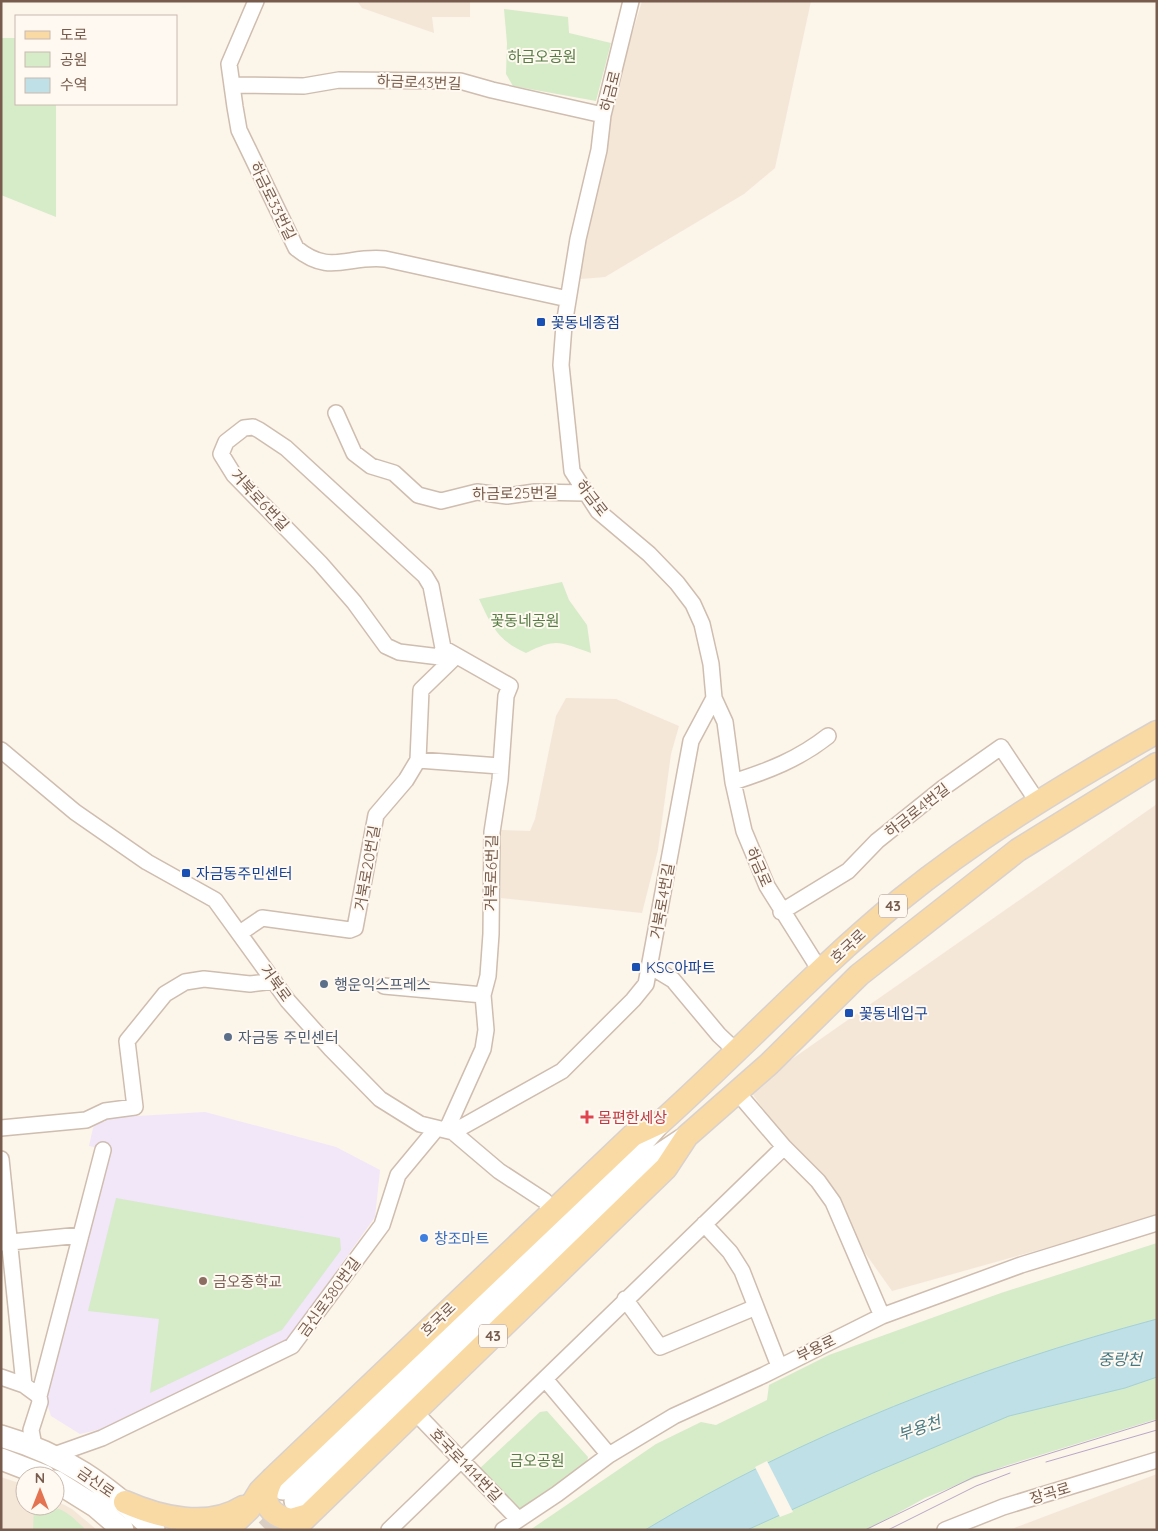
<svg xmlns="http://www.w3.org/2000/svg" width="1158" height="1531" viewBox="0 0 1158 1531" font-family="Quicksand,'Noto Sans KR',sans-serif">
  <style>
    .residential { fill: #f4e7d8 }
    .education { fill: #f2e6f9 }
    .green { fill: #d6ebc8 }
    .water { fill: #bee0e6; stroke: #a4d0d8 }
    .pier { fill: #fcf5ea }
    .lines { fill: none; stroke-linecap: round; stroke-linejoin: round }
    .secondary-tunnel { stroke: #dbcfc3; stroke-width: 21; stroke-dasharray: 21 11; stroke-linecap: butt }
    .street-casing { stroke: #cfbdaf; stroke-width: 18 }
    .secondary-casing { stroke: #d2bead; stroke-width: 24 }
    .primary-casing { stroke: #d9d1cd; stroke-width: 25 }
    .street { stroke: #fff; stroke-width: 15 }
    .secondary { stroke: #fff; stroke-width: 21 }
    .primary { stroke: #f9daa4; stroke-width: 22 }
    .tram { stroke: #b9a7c7; stroke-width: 1 }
    .transit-dot { fill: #1a4fb4; stroke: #fff9f1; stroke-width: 2 }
    .service-dot { fill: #5c6f8a; stroke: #fff9f1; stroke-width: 2 }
    .health-dot { fill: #e0444e; stroke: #fff9f1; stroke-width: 2 }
    .shop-dot { fill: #3f7fe0; stroke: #fff9f1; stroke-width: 2 }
    .education-dot { fill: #8d6e63; stroke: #fff9f1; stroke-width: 2 }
    .labels { text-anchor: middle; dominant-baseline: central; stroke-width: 4; stroke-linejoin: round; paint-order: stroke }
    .shield { fill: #fff9f1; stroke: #a08b7e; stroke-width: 1 }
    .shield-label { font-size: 14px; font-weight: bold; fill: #775c4d }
    .park-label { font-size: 15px; fill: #557d44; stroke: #fff9f1 }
    .street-label { font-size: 15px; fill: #775c4d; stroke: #fff9f1 }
    .transit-label { font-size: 15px; fill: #164399; stroke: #fff9f1; text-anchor: start }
    .service-label { font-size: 15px; fill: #4e5e75; stroke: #fff9f1; text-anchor: start }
    .health-label { font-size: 15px; fill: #be3a42; stroke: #fff9f1; text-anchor: start }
    .shop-label { font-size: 15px; fill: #366cbe; stroke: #fff9f1; text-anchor: start }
    .education-label { font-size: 15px; fill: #785e54; stroke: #fff9f1; text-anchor: start }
    .water-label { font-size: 16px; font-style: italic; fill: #437883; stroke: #fff9f1 }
  </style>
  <rect width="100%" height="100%" fill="#fcf5ea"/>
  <!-- residential -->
  <path class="residential" d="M357 1H470V17H432L434 33 362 8Z
    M642 1H811L775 168 744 194 605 277 581 279 578 272 589 213 627 51Z
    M566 698 616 699 679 726 671 754 658 850 642 913 501 898V830L530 831 535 819 556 716Z
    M1157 804V1217L892 1291 749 1089Z
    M1157 1474V1530H1009Z
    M1 1477 25 1485V1506H55V1500L72 1509 97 1530H1Z"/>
  <!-- education -->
  <path class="education" d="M205 1112 336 1147 380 1170 375 1217 287 1340 101 1429 80 1434 51 1416 46 1400 109 1154 103 1149 89 1146 93 1128 98 1122H105V1118Z"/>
  <!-- green -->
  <path class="green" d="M504 9 568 17 569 33 611 43 596 101 513 86 506 74 507 43Z
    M1 38H16V104H56V217L1 195Z
    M562 582 569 600 587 625 591 653C560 643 558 637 526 653 498 641 491 625 479 599Z
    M116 1198 340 1238 341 1250 282 1330 150 1393 159 1319 88 1311Z
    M1157 1243V1419L1005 1466 925 1498 867 1530H530L656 1444 701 1422 716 1425 767 1400 769 1385 829 1355 1001 1293Z
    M547 1411 588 1457 586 1466 519 1516 477 1471 540 1412Z
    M34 1506C61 1506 67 1511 86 1530H33Z"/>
  <!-- water -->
  <path class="water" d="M1157 1319V1377L1125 1388 1009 1416 873 1473 747 1530H645C804 1434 978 1367 1157 1319Z"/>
  <!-- pier -->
  <path class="pier" d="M767 1461 793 1512 780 1517 755 1467Z"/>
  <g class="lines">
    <!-- secondary-tunnel -->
    <path class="secondary-tunnel" d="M266 1530 293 1504"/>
    <!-- street casing -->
    <g class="street-casing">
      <path id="street" d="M256 1 229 64 235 107 239 130 296 248C330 276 347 255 385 259L568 299
        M631 1 603 115 599 150 578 239 564 325 561 365 572 471 598 511 649 554 677 583 693 604 702 624 711 664 714 698 725 722 733 782 744 831 767 886 821 972
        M232 85 304 86 339 80 460 81 492 90 603 115
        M336 413 354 453 371 466 394 473 418 495 441 501 477 492 507 496 535 492 585 493
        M443 648 431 586 425 576 286 448 259 430 253 427 244 428 226 442 221 454 234 475 320 563 354 602 386 646 399 652 440 657 443 648 510 686 506 696 500 780 492 832 491 934 488 976 483 995 486 1030 483 1049 447 1129
        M1 750 75 812 147 862 215 900 288 1001 331 1049 380 1099 420 1124 453 1132 499 1171 545 1201 550 1212
        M418 760 500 766
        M733 782C768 771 799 759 828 736
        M781 912 848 871 877 841 943 788 1001 747 1037 801
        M240 933 262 918 350 930 355 928 376 815 406 780 418 760 421 690 456 656
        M650 966 673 980 719 1035 737 1052
        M384 986 483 995
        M737 1092 784 1147 818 1181 833 1202 882 1316
        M1 1128 86 1120 105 1111 135 1107 127 1041 165 994 185 982 204 979 250 984 274 981
        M453 1132 562 1071 633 1000 646 984 691 741 714 698
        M1 1159 24 1385
        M704 1224 730 1252 742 1271 779 1366
        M1 1243 81 1235
        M625 1299 660 1347 756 1307
        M1 1377 24 1385 39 1396 40 1402 31 1430 34 1446
        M545 1379 609 1455
        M39 1396 103 1150
        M415 1412 517 1518
        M54 1455 102 1438 292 1346 382 1225 398 1175 437 1128
        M389 1530 784 1147
        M503 1530 557 1494 609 1455 674 1416 764 1375 882 1316 1021 1265 1157 1223
        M945 1530 1003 1507 1157 1460"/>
    </g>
    <!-- secondary casing -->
    <g class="secondary-casing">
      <path id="secondary" d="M1 1436C64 1454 107 1485 154 1530
        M1 1459 45 1476
        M55 1481 95 1506 123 1530
        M283 1489 641 1144 661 1122
        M295 1501 656 1157 686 1137"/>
    </g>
    <!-- primary casing -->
    <g class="primary-casing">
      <path id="primary" d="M272 1479C261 1500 266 1514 291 1520L308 1515
        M125 1502C161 1518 208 1529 243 1507
        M227 1530 249 1509 260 1491 273 1478 633 1135 661 1122C742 1049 816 969 900 900 980 835 1067 783 1157 732
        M293 1530 666 1168 687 1136 769 1064 859 975 1018 850 1157 764"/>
    </g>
    <!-- street -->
    <use href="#street" class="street"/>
    <!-- secondary -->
    <use href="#secondary" class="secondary"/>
    <!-- primary -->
    <use href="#primary" class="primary"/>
    <!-- tram -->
    <path class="tram" d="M1046 1462 1157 1430
      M865 1530 974 1477 1157 1420
      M888 1530 976 1486 1010 1473"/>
  </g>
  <!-- markers -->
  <g class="transit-dot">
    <rect x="536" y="317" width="10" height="10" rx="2.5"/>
    <rect x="181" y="868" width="10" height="10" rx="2.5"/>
    <rect x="631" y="962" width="10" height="10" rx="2.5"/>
    <rect x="844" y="1008" width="10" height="10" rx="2.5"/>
  </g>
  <g class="service-dot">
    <circle cx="324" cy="984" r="5"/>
    <circle cx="228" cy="1037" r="5"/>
  </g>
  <path class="health-dot" d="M584.5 1109.5h5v5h5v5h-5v5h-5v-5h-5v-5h5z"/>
  <circle class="shop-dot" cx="424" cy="1238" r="5"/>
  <circle class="education-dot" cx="203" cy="1281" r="5"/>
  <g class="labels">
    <!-- shield labels -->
    <g class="shield">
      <rect x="879" y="894.5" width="28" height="23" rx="4"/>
      <rect x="479" y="1324.5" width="28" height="23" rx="4"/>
    </g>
    <g class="shield-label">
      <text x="893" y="906">43</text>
      <text x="493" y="1336">43</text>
    </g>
    <!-- park labels -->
    <g class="park-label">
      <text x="542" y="56">하금오공원</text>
      <text x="525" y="620">꽃동네공원</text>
      <text x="537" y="1460">금오공원</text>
    </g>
    <!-- street labels -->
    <g class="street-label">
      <text transform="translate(419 82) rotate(2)">하금로43번길</text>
      <text transform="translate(610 91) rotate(-76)">하금로</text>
      <text transform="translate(273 201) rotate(64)">하금로33번길</text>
      <text transform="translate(515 493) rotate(-1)">하금로25번길</text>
      <text transform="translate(592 498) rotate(52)">하금로</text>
      <text transform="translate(260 500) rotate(47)">거북로6번길</text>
      <text transform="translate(917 810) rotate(-38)">하금로4번길</text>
      <text transform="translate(759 867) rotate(66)">하금로</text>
      <text transform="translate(367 868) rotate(-80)">거북로20번길</text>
      <text transform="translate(491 873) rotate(-89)">거북로6번길</text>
      <text transform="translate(662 901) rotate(-80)">거북로4번길</text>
      <text transform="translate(848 946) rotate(-43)">호국로</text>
      <text transform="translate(276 983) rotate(54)">거북로</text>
      <text transform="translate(329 1297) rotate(-54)">금신로380번길</text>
      <text transform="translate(438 1319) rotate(-44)">호국로</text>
      <text transform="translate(816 1348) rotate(-26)">부용로</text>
      <text transform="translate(466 1465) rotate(46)">호국로1414번길</text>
      <text transform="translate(96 1482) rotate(35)">금신로</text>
      <text transform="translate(1050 1493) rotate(-17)">장곡로</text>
    </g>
    <!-- transit labels -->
    <g class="transit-label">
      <text x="551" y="322">꽃동네종점</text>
      <text x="196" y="873">자금동주민센터</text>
      <text x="646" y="967">KSC아파트</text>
      <text x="859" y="1013">꽃동네입구</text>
    </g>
    <!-- service labels -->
    <g class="service-label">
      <text x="334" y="984">행운익스프레스</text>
      <text x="238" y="1037">자금동 주민센터</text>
    </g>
    <!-- health labels -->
    <g class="health-label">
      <text x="598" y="1117">몸편한세상</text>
    </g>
    <!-- shop labels -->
    <g class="shop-label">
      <text x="434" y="1238">창조마트</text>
    </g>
    <!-- education labels -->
    <g class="education-label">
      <text x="213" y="1281">금오중학교</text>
    </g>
    <!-- water labels -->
    <g class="water-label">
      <text x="1120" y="1359">중랑천</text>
      <text transform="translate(919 1428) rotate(-19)">부용천</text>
    </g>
  </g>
  <!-- border -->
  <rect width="1158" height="1531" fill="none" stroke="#775c4d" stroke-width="5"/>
  <!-- legend -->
  <rect x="15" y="15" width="162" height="90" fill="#fff9f1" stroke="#c9baaf"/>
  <rect x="25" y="31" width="25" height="8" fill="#f9daa4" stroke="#c9baaf"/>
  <text x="60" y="40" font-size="15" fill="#775c4d">도로</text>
  <rect x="25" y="52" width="25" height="15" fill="#d6ebc8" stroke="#c9baaf"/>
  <text x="60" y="65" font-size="15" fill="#775c4d">공원</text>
  <rect x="25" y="78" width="25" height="15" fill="#bee0e6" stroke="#c9baaf"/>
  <text x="60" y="90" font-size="15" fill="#775c4d">수역</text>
  <!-- north arrow -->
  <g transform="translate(40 1491)"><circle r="24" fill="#fff9f1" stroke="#c9baaf"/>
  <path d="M0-4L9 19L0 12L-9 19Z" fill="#e47352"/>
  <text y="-8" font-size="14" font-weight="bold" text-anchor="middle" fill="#775c4d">N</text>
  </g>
</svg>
